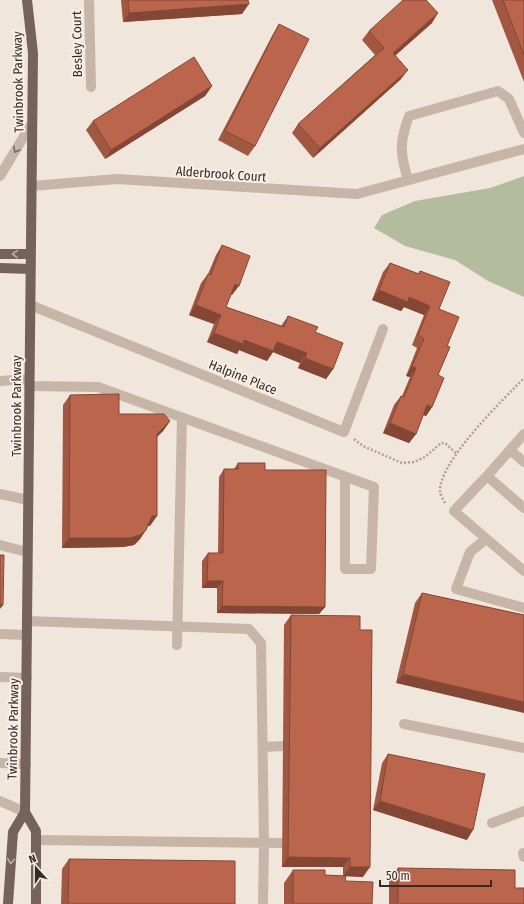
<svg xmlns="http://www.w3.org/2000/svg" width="524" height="904" viewBox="0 0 524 904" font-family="'Fira Sans Condensed',sans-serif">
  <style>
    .green { fill: #b3bd9d }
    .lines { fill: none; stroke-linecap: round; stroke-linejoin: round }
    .path { stroke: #b2a093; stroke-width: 2.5; stroke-dasharray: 2 2; stroke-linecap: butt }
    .minor { stroke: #c7b5a8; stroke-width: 10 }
    .major { stroke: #75625a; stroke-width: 10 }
    .wall { fill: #a25742 }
    .shaded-wall { fill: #844736 }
    .building { fill: #bc654d; stroke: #844736 }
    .oneway { stroke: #766962 }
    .oneway2 { stroke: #bdb0a8 }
    .labels { text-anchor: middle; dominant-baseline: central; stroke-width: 4; stroke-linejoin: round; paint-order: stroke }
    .street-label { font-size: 13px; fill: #342b28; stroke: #f8f0e7 }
  </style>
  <rect width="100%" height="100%" fill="#f0e6dc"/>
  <!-- green -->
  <path class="green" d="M524 176V297L488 281 455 260 405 246 374 228 382 215 415 201 490 188Z"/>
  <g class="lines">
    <!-- path -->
    <path class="path" d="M354 439 363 446 402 463 414 462 425 457 441 443H445L457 454
      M445 503C443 500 441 495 440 492 438 462 504 399 524 378"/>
    <!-- minor -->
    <path class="minor" d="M89 0 91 87
      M0 176 32 123
      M408 180C400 153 399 143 409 116L498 91 509 99 524 133
      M32 186 117 179 357 194 524 149
      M30 305 344 432 383 329
      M0 381 29 379
      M29 386 98 387 374 487 371 569H345V477
      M510 450 524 462
      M487 476 524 434
      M0 494 28 500
      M524 508 487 476 454 511 524 571
      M486 539 470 552 456 589 524 608
      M0 545 27 552
      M27 621 249 629 261 643 264 843 263 904
      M0 634 27 635
      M177 645 182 418
      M0 677 27 678
      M404 724 524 748
      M264 747 283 746
      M0 763 26 764
      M0 801 25 812
      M492 823 524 811
      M36 840 282 843
      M524 853H523L524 857"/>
    <!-- major -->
    <path class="major" d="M0 254H30
      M0 268 30 269
      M25 812 36 831V904
      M8 904 13 832 25 812 33 53 27 0"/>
  </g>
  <!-- wall -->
  <path class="wall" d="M121 0H248L242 14 123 22Z
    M492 0H524V82Z
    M432 23 395 55 401 79 313 158 292 133 298 124 375 55 362 40 369 31Z
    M279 24 255 146 248 156 218 140 273 34Z
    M212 86 205 96 105 159 86 130 93 121Z
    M222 245 232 295H231L226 307 281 326 288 316 315 332 333 369 326 379 298 368 300 363 273 352 267 361 239 350 237 354 207 342 214 324 189 315 201 283 208 274 216 255Z
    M390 263 418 274 420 271 439 309 447 346 438 375 432 407 426 416 423 415 416 434 409 443 383 433 394 405 401 396H402L410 377 406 376 417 348 412 345 424 315 404 307 401 311 372 300 383 272Z
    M70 395 119 414 170 421 163 431 157 437 150 526H148L140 539 134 545 123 547 62 548 63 405Z
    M238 463 265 470 325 607 319 614 217 613V588H202V561L208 553H218L219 477 224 469H234Z
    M422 593 524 615 396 683 415 603Z
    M291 615 360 630 363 877 345 876V881L372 904H284V883L293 870 325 875 343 876V867H282L284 625Z
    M388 754 467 840 373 810 382 763Z
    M69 859 235 904H61L62 869Z
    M398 868 515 888 524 904H389V881Z"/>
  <!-- shaded-wall -->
  <path class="shaded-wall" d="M249 4 242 14 123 22 129 13Z
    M438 13 432 23 387 63 393 53Z
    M408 70 401 79 313 158 320 148Z
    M212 86 205 96 105 159 111 150Z
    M235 284 239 286 232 295 228 294Z
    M379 290 409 297 430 306 424 315 404 307 401 311 372 300Z
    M196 305 221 315 214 324 189 315Z
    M214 333 244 340 277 342 307 353 300 363 273 352 267 361 239 350 237 354 207 342Z
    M305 358 333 369 326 379 298 368Z
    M412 366 416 368 410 377 406 376Z
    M427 405 432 407 426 416 421 414Z
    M170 421 163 431 150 443 157 434Z
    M390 423 416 434 409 443 383 433Z
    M152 516H157L150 526H145Z
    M146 530 140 539 134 545 123 547 62 548 69 538Z
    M207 581H223L217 588H202Z
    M0 605H3L0 609Z
    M222 606 325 607 319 614 217 613Z
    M403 674 524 702V713L396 683Z
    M380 801 473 830 467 840 373 810Z
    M288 857 350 858 343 867H282Z
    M350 867H370L363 877 343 876Z"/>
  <!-- building -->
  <path class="building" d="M128 0H248L249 4 129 13Z
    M403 0H426L438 13 393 53 408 70 320 148 298 124 384 48 369 31Z
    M503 0H524V55Z
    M279 24 309 39 255 146 225 131Z
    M194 57 212 86 111 150 93 121Z
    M222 245 250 256 239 286 235 284 226 307 284 327 288 316 318 327 315 332 343 343 333 369 305 358 307 353 277 342 273 351 244 340 243 344 214 333 221 315 196 305 208 274 211 275Z
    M390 263 419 274 420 271 450 282 439 309 459 317 447 346 450 347 438 375 444 378 432 407 427 405 416 434 390 423 401 396 404 397 416 368 412 366 424 339 418 335 430 306 409 297 408 302 379 290Z
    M119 394V414H164L170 421 157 434V516H152L146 530 140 535 130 538H69L70 395Z
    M238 463H265V470H326L325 607 222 606 223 581H207L208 553H223L224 469H238Z
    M0 555H4L3 605H0Z
    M422 593 524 615V702L403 674Z
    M291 615 360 616V630H372L370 867H350V858L288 857Z
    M388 754 485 774 473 830 380 801Z
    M69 859 235 861V904H68Z
    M398 868 515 870V888H524V904H398Z
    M293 870H325V875L346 876 345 881 373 882 372 904H293Z"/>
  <!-- one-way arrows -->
  <defs><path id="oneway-chevron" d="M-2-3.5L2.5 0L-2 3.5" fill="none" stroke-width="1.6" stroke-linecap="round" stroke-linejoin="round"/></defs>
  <use class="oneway" href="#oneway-chevron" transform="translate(16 150) rotate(121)"/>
  <g class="oneway2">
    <use href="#oneway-chevron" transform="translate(15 254) rotate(-179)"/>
    <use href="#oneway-chevron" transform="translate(11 861) rotate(95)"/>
  </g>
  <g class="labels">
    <!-- street labels -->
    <g class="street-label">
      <text transform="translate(77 44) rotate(-91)">Besley Court</text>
      <text transform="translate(18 82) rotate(-91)">Twinbrook Parkway</text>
      <text transform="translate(221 174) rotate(4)">Alderbrook Court</text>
      <text transform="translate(243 377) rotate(22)">Halpine Place</text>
      <text transform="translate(16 406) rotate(-90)">Twinbrook Parkway</text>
      <text transform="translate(13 729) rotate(-89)">Twinbrook Parkway</text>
    </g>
  </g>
  <!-- north arrow -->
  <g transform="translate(36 868) rotate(339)" stroke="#f8f0e7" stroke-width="3" paint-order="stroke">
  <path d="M0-3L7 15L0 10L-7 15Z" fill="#342b28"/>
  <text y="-6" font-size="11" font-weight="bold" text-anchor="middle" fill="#342b28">N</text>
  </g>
  <!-- scale -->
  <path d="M380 880v6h111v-6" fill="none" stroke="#342b28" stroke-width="2"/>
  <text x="386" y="880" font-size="12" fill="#342b28" stroke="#f8f0e7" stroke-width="3" paint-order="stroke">50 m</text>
</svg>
